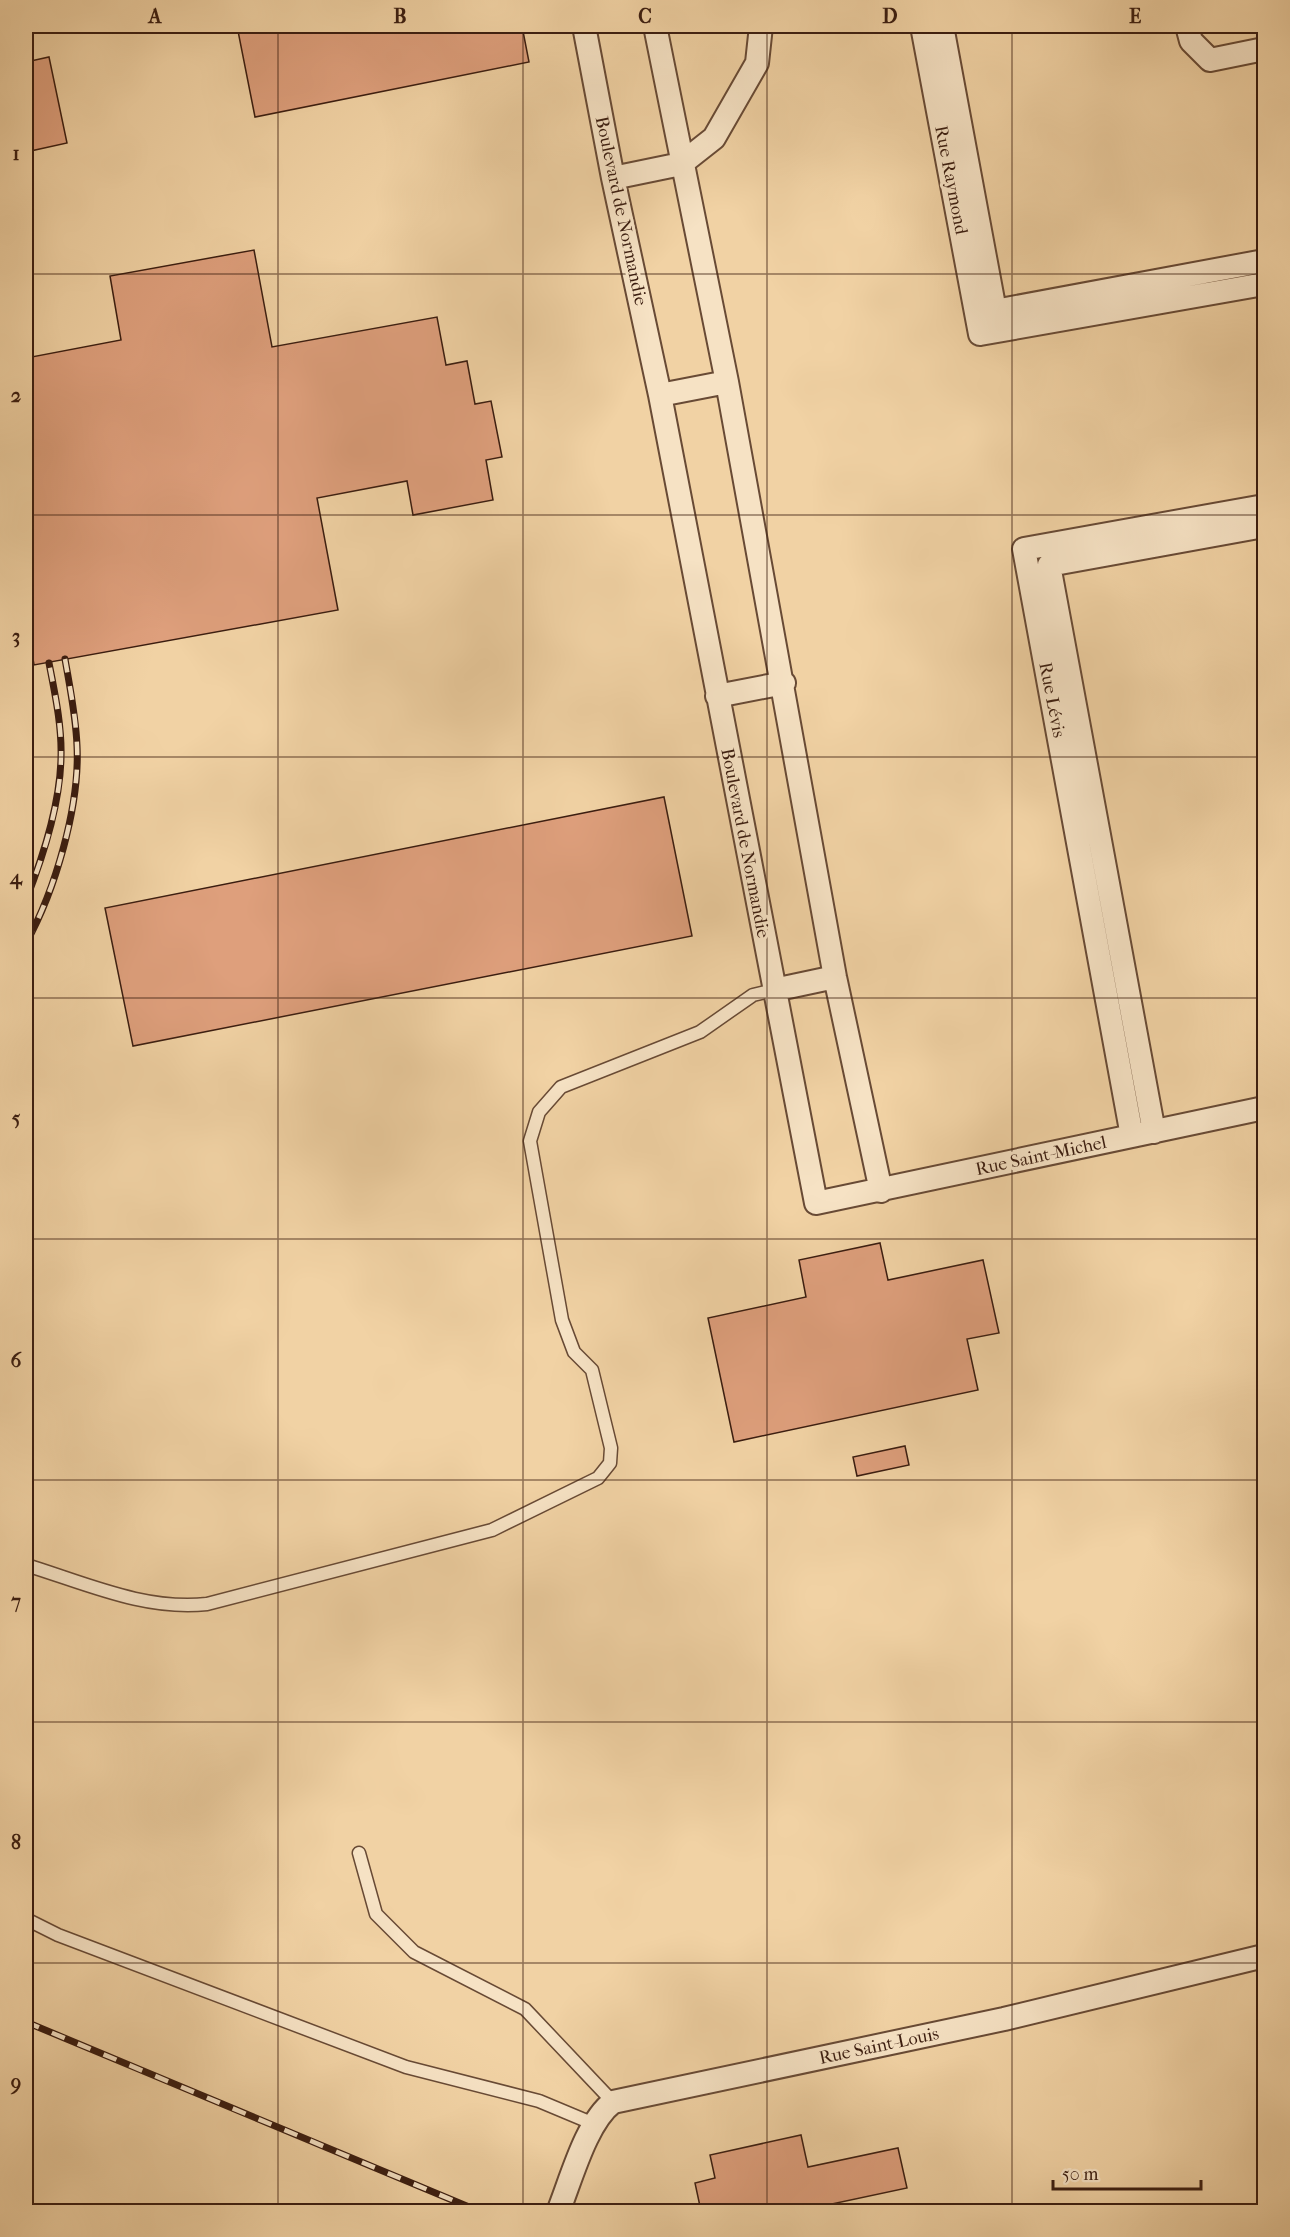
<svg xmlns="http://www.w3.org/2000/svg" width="1290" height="2237" viewBox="0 0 1290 2237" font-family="'IM FELL French Canon',serif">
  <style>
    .building { fill: #de9f7c; stroke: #3b1d10; stroke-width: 1.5 }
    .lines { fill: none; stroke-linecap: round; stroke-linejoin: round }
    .lane-casing { stroke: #684a35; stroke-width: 15 }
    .street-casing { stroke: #684a35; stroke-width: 26 }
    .lane { stroke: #f6e2c4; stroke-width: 12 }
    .street { stroke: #f6e2c4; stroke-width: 22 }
    .rail-casing { stroke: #3b1d10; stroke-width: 7 }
    .rail { stroke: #f6e2c4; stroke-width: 4.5; stroke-dasharray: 14; stroke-linecap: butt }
    .grid { fill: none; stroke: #3b1d10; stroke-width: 1.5; stroke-opacity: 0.55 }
    .labels { text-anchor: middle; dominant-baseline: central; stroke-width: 6; stroke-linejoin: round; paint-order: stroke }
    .street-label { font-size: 18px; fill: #3b1d10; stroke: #f6e2c4 }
    .neatline { fill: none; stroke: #3b1d10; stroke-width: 2 }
    .grid-label { font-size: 20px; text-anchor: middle; font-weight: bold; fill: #3b1d10 }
  </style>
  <rect width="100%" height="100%" fill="#f1d2a4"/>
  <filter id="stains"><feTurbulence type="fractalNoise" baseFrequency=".00333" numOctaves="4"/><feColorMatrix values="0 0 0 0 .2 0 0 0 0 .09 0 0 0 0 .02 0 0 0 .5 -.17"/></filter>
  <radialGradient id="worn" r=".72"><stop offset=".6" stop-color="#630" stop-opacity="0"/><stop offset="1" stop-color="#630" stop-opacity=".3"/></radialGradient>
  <!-- building -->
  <path class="building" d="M237 26H522L529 62 255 117Z
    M49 57 67 143 26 152V62Z
    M254 250 272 347 437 317 446 365 467 361 475 404 491 401 502 457 486 460 493 500 413 515 407 481 317 498 338 610 34 665 26 618V358L121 340 110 276Z
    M664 797 692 936 133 1046 105 908Z
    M880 1243 888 1280 983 1260 999 1333 967 1339 978 1390 734 1442 708 1318 806 1297 799 1260Z
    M905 1446 909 1465 857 1476 853 1457Z
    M801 2135 808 2167 898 2148 907 2188 799 2211H701L695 2183 715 2178 710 2155Z"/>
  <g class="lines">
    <!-- lane casing -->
    <g class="lane-casing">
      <path id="lane" d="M26 1565C85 1583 145 1611 207 1604L492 1530 598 1478 610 1463 611 1448 592 1370 574 1352 562 1320 530 1141 539 1112 561 1087 700 1032 753 995 774 990
        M359 1853 376 1914 414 1952 525 2009 613 2102
        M26 1919 58 1935 406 2067 539 2101 594 2124"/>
    </g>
    <!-- street casing -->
    <g class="street-casing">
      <path id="street" d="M584 26 613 178 660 395 816 1203 1264 1108
        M655 26 727 382 835 977 881 1191
        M922 26 980 334
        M942 26 995 311 980 334
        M1187 26 1191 41 1210 60 1264 49
        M613 178 681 164 714 138 757 63 761 26
        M995 311 1264 261
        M980 334 1264 284
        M660 395 727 382
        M717 696 784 683
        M774 990 835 977
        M1154 1132 1049 565 1264 526
        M1132 1136 1024 549 1264 506
        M558 2212C571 2180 586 2122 613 2102L1004 2019 1264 1956"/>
    </g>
    <!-- lane -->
    <use href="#lane" class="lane"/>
    <!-- street -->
    <use href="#street" class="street"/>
    <!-- rail casing -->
    <g class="rail-casing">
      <path id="rail" d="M26 900C43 857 60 805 61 758 62 726 55 694 49 663
        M26 943C55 891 80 806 77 746 76 717 70 688 65 659
        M26 2022 481 2212"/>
    </g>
    <!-- rail -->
    <use href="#rail" class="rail"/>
  </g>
  <!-- grid -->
  <path class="grid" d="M278 26V2212M523 26V2212M767 26V2212M1012 26V2212M26 274H1264M26 515H1264M26 757H1264M26 998H1264M26 1239H1264M26 1480H1264M26 1722H1264M26 1963H1264"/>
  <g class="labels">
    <!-- street labels -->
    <g class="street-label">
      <text transform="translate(951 180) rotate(79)">Rue Raymond</text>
      <text transform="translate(621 211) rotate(78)">Boulevard de Normandie</text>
      <text transform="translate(1052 700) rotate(79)">Rue Lévis</text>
      <text transform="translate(745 843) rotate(79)">Boulevard de Normandie</text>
      <text transform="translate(1041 1156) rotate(-12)">Rue Saint-Michel</text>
      <text transform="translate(879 2046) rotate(-12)">Rue Saint-Louis</text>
    </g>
  </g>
  <!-- margin -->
  <rect width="1290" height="2237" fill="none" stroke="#f1d2a4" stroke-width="66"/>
  <!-- scale -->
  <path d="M1053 2180v9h148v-9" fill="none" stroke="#3b1d10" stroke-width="3"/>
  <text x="1062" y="2180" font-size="18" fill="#3b1d10" stroke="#f6e2c4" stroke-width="4.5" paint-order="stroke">50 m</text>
  <rect x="33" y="33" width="1224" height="2171" class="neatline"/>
  <g class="grid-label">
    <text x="155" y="23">A</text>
    <text x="400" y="23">B</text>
    <text x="645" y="23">C</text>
    <text x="890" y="23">D</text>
    <text x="1135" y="23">E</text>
    <text x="16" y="160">1</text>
    <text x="16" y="402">2</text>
    <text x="16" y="643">3</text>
    <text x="16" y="884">4</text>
    <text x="16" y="1125">5</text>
    <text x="16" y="1367">6</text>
    <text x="16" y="1608">7</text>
    <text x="16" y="1849">8</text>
    <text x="16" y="2090">9</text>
  </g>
  <rect width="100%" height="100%" filter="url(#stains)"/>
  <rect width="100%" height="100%" fill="url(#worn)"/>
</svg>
